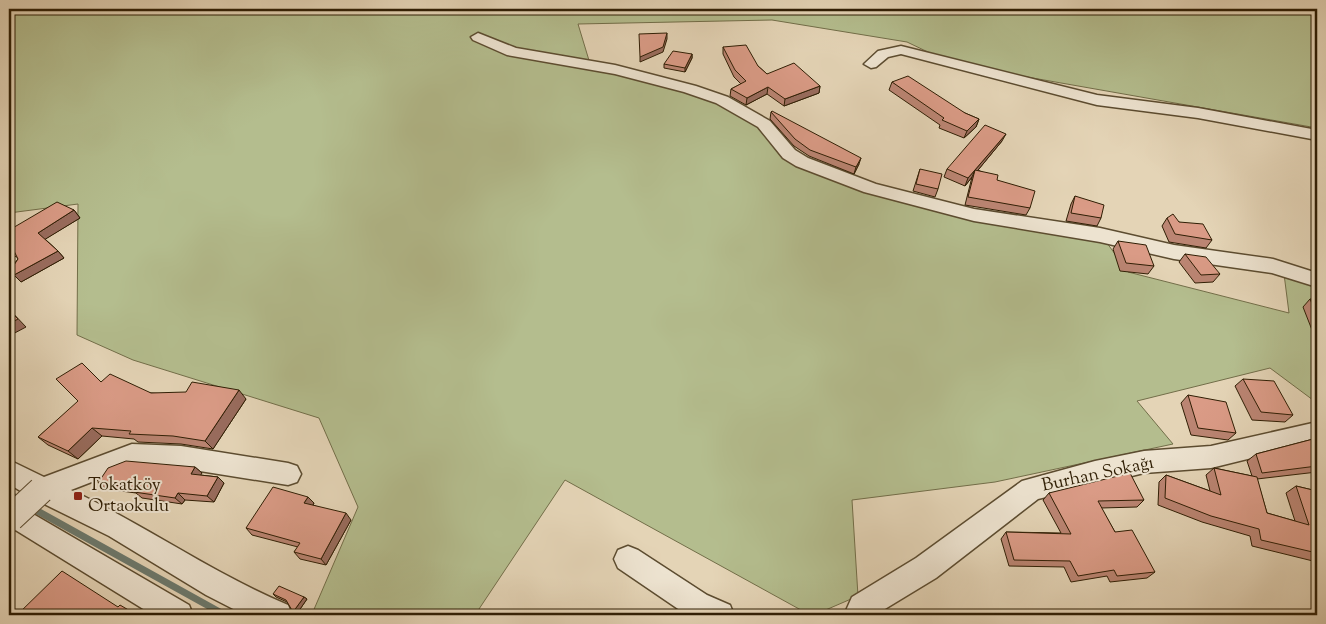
<svg xmlns="http://www.w3.org/2000/svg" width="1326" height="624" viewBox="0 0 1326 624" font-family="'Sorts Mill Goudy',serif">
  <style>
    .green { fill: #b4bd8e; stroke: #726e49 }
    .lines { fill: none; stroke-linecap: round; stroke-linejoin: round }
    .stream { stroke: #6d7a6e; stroke-width: 7 }
    .minor-casing { stroke: #5c4c30; stroke-width: 3 }
    .minor { fill: #ede3d0; fill-rule: evenodd }
    .minor-bridge-casing { stroke: #5c4c30; stroke-width: 28; stroke-linecap: butt }
    .minor-bridge { stroke: #ede3d0; stroke-width: 26 }
    .wall { fill: #bb8573; stroke: #2f1e04 }
    .shaded-wall { fill: #996c5e; stroke: #2f1e04 }
    .building { fill: #da9b86; stroke: #2f1e04 }
    .poi-dot { fill: #8f2418; stroke: #ede3d0; stroke-width: 2 }
    .labels { text-anchor: middle; dominant-baseline: central; stroke-width: 4; stroke-linejoin: round; paint-order: stroke }
    .near-street-label { font-size: 18px; fill: #2f1e04; stroke: #ede3d0 }
    .near-poi-label { font-size: 18px; fill: #2f1e04; stroke: #ede3d0; text-anchor: start }
  </style>
  <rect width="100%" height="100%" fill="#e4d4b6"/>
  <filter id="stains"><feTurbulence type="fractalNoise" baseFrequency=".004" numOctaves="4"/><feColorMatrix values="0 0 0 0 .2 0 0 0 0 .09 0 0 0 0 .02 0 0 0 .5 -.17"/></filter>
  <radialGradient id="worn" r=".72"><stop offset=".6" stop-color="#630" stop-opacity="0"/><stop offset="1" stop-color="#630" stop-opacity=".3"/></radialGradient>
  <!-- green -->
  <path class="green" d="M9 9H1317V128L953 64 907 42 772 20 578 24 591 67 734 103 824 172 1107 243 1128 272 1289 313 1284 274 1317 285V403L1270 368 1137 401 1173 444 995 482 852 500 858 596 814 615H810L565 480 475 615H314L312 614 358 507 319 418 133 360 77 335 78 204 9 213Z"/>
  <g class="lines">
    <!-- stream -->
    <path class="stream" d="M9 494 20 500
      M32 508 225 615"/>
    <!-- minor casing -->
    <g class="minor-casing">
      <path id="minor" d="M478 33 516 48 615 65 696 86 728 97 770 121 795 150 808 158 876 184 974 209 1100 228 1174 245 1273 259 1317 273V287L1272 273 1174 259 1100 242 974 221 864 192 796 166 783 158 758 127 716 103 684 92 615 74 507 55 473 40 471 37Z
        M901 46 1097 95 1198 108 1317 130V140L1198 118 1097 105 901 54 888 57 876 67 871 68 864 64 878 51Z
        M1317 422V442L1211 468 1144 473 1038 499 936 578 875 615H844L852 597 916 558 1022 481 1095 461 1144 451 1211 446Z
        M132 444 181 446 288 463 297 466 301 474 297 482 288 485 181 468 133 466 71 490C145 525 212 573 288 605L292 615H245L206 595 109 536 32 498 9 484V460L44 477Z
        M9 500 189 605 193 615H153L9 526Z
        M628 546 638 550 707 595 730 605 734 615H687L618 568 614 559 618 550Z"/>
    </g>
    <!-- minor -->
    <use href="#minor" class="minor"/>
    <!-- minor-bridge casing -->
    <g class="minor-bridge-casing">
      <path id="minor-bridge" d="M11 518 41 490"/>
    </g>
    <!-- minor-bridge -->
    <use href="#minor-bridge" class="minor-bridge"/>
  </g>
  <!-- wall -->
  <path class="wall" d="M723 47 758 66 767 74 820 86 819 93 784 106 767 94 746 105 730 96 731 89 741 84 734 77 723 54Z
    M692 54V58L685 72 664 68V64Z
    M892 82 979 119 976 127 964 138 939 128 940 125 889 90Z
    M771 112 859 164 854 174 809 156 794 146 770 119Z
    M1002 141 978 170 997 180 1030 208 1026 215 965 205 972 177 965 186 944 177 947 169Z
    M920 169 938 189 935 197 913 191Z
    M1075 196 1101 218 1097 226 1066 221 1071 204Z
    M74 210 80 218 45 239 58 251 64 258 21 282 9 270 18 259 17 257 14 256 9 258V228L11 229Z
    M1167 218 1179 222 1212 240 1206 248 1169 242 1162 226Z
    M1118 241 1154 266 1148 274 1120 271 1113 249Z
    M1185 254 1220 274 1213 282 1195 283 1179 262Z
    M1310 299 1317 301V331L1312 330 1303 307Z
    M1243 379 1293 415 1285 422 1252 420 1235 386Z
    M101 382 151 393 246 399 213 449 181 444 138 442 134 439 102 436 78 459 48 445 38 437Z
    M1188 395 1236 433 1228 440 1191 435 1181 403Z
    M1317 438V472L1257 479 1267 513 1295 521 1286 493 1296 486 1317 491V562L1252 546 1250 536 1202 522 1158 505 1159 482 1166 475 1210 491 1206 475 1214 468 1252 476 1247 461 1256 454Z
    M195 467 202 473 200 475 218 477 224 483 214 502 185 500 182 504 142 498 136 493 106 489 98 483Z
    M1049 493 1144 500 1137 507 1101 508 1115 532 1155 572 1147 578 1110 582 1107 576 1071 582 1064 567 1009 566 1001 539 1006 532 1061 533 1043 500Z
    M314 503 313 505 351 520 326 565 300 559 294 552 298 547 252 535 246 528Z
    M273 594 304 597 307 599 296 615 287 602 276 597Z"/>
  <!-- shaded-wall -->
  <path class="shaded-wall" d="M667 33V39L663 52 640 62V57Z
    M692 54V58L685 72V68Z
    M820 86 819 93 784 106 785 99Z
    M768 87 767 94 746 105 747 98Z
    M979 119 976 127 964 138 967 131Z
    M1006 134 1002 141 974 175 975 170 972 177 965 186 968 178Z
    M861 158 859 164 854 174 856 167Z
    M74 210 80 218 44 240 38 233Z
    M9 251 14 256 9 258Z
    M58 251 64 258 21 282 14 275Z
    M9 309 26 327 9 336Z
    M239 390 246 399 213 449 205 441Z
    M92 428 102 436 78 459 68 451Z
    M195 467 202 473 197 481 191 474Z
    M218 477 224 483 214 502 207 496Z
    M178 493 185 500 182 504 175 498Z
    M308 497 314 503 310 510 304 503Z
    M346 513 351 520 326 565 321 559Z
    M304 597 307 599 296 615 293 612Z"/>
  <!-- building -->
  <path class="building" d="M667 33 663 47 640 57 639 34Z
    M746 45 758 66 767 74 794 63 820 86 785 99 768 87 747 98 731 89 746 81 735 70 723 47Z
    M673 51 692 54 685 68 664 64Z
    M908 76 965 113 979 119 967 131 942 120 944 118 892 82Z
    M772 111 861 158 856 167 810 150 795 139 771 112Z
    M985 125 1006 134 968 178 947 169Z
    M920 169 942 174 938 189 916 184Z
    M975 170 998 175 997 180 1035 191 1030 208 968 197Z
    M1075 196 1104 205 1101 218 1071 213Z
    M57 202 74 210 38 233 58 251 14 275 9 270V266L14 265 18 259 14 251 9 250V228L11 229Z
    M1173 214 1179 222 1203 224 1212 240 1175 234 1167 218Z
    M1118 241 1146 245 1154 266 1126 263Z
    M1185 254 1206 257 1220 274 1201 275Z
    M1310 299 1317 301V316Z
    M9 310 18 319 9 324Z
    M82 363 101 382 110 374 151 393 186 392 192 382 239 390 205 441 173 436 129 434 131 431 92 428 68 451 38 437 78 401 56 379Z
    M1243 379 1274 381 1293 415 1261 412Z
    M1188 395 1226 402 1236 433 1198 428Z
    M1317 438V466L1262 473 1256 454Z
    M126 461 195 467 191 474 218 477 207 496 178 493 175 498 134 492 137 488 98 483 108 468Z
    M1214 468 1257 477 1267 513 1309 525 1296 486 1317 491V553L1261 540 1259 529 1211 516 1165 498 1166 475 1221 495Z
    M1130 473 1144 500 1098 501 1115 532 1132 530 1155 572 1117 576 1114 570 1078 576 1070 561 1014 560 1006 532 1071 534 1049 493Z
    M273 487 308 497 304 503 346 513 321 559 294 552 300 543 246 528Z
    M62 571 118 607 120 605 137 615H17Z
    M279 586 304 597 293 612 286 600 273 594Z"/>
  <!-- markers -->
  <rect class="poi-dot" x="73" y="491" width="10" height="10" rx="2.5"/>
  <g class="labels">
    <!-- near-street labels -->
    <g class="near-street-label">
      <text transform="translate(1098 475) rotate(-12)">Burhan Sokağı</text>
    </g>
    <!-- near-poi labels -->
    <g class="near-poi-label">
      <text x="88" y="486">Tokatköy<tspan x="88" dy="21">Ortaokulu</tspan></text>
    </g>
  </g>
  <!-- margin -->
  <rect width="1326" height="624" fill="none" stroke="#e4d4b6" stroke-width="30"/>
  <rect x="10" y="10" width="1306" height="604" fill="none" stroke="#2f1e04" stroke-width="2.5"/>
  <rect x="15" y="15" width="1296" height="594" fill="none" stroke="#2f1e04"/>
  <rect width="100%" height="100%" filter="url(#stains)"/>
  <rect width="100%" height="100%" fill="url(#worn)"/>
</svg>
